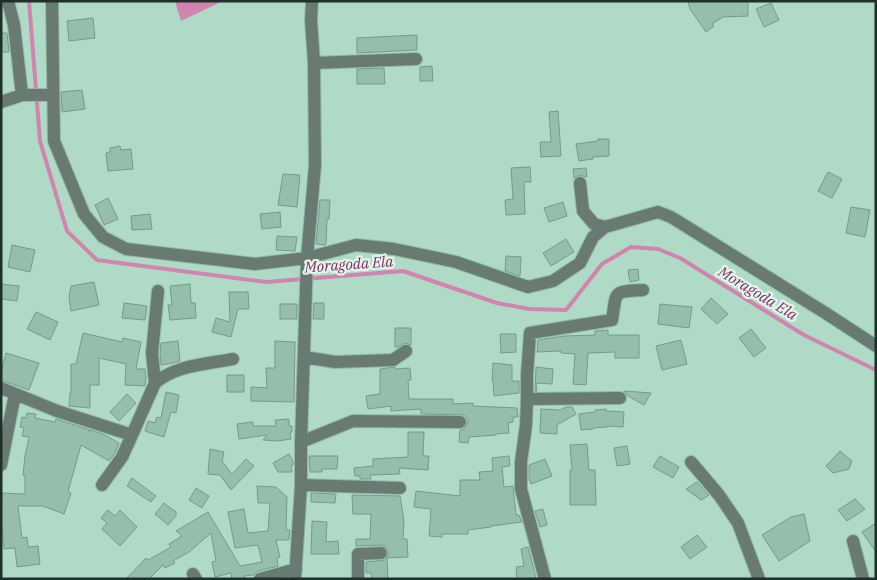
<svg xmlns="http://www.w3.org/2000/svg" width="877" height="580" viewBox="0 0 877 580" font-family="'IBM Plex Serif',serif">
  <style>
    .water { fill: #d284b1 }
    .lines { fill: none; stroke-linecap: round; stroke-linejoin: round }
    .stream { stroke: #d284b1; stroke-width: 4 }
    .building { fill: #95bfab; stroke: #739c8a }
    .minor-casing { stroke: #92b8a7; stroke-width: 14 }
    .minor { stroke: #697a72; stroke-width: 12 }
    .labels { text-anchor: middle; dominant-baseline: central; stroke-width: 4.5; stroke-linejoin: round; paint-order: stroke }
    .water-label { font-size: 15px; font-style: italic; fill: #862b66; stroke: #e0f6eb }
  </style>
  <rect width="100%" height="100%" fill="#afdac6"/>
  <!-- water -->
  <path class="water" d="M175 1H223L181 21Z"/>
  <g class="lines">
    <!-- stream -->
    <path class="stream" d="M29 1 40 141 67 231 97 260 266 282 403 271 497 303 529 309 566 310 602 264 631 247 658 249 680 258 804 335 876 370"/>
  </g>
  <!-- building -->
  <path class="building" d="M688 1H748V16L723 17 712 24 714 26 706 32 690 9Z
    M771 3 779 20 764 27 756 9Z
    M93 18 95 38 69 41 67 21Z
    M1 33H7L9 52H1Z
    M417 35V50L357 53V38Z
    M432 66 433 81H420V67Z
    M384 68 385 84H357V69Z
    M82 90 85 109 62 112 61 92Z
    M558 111 561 156 541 157 540 142H551L549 112Z
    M598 139H609V156L593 157V159L579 161 576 144 598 141Z
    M120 146 121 150 131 149 133 169 108 171 106 153 110 152V148Z
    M530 167 531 182H524L525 214 506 215 505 200 513 199 511 168Z
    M586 168 587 177 580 175 574 178 573 169Z
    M828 172 842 179 832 198 818 191Z
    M283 174 300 175 297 207 278 205Z
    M108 198 118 219 104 225 95 205Z
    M320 200H330L329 219H327L326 244 325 245 316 244Z
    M563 202 567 216 549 222 544 208Z
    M851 207 870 210 865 237 846 233Z
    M280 212 281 227 262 229 260 214Z
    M150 214 152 229 132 230 131 216Z
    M277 236 297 237 295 251 276 250Z
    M566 239 574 252 551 266 543 253Z
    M12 245 35 250 30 272 8 267Z
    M506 256 521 257 520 276 505 271Z
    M638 269 639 280 630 282 628 270Z
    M94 282 99 305 71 311 69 297 71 286Z
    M1 284 19 286 17 301 1 299Z
    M190 284 191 303H195L196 318 170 320 168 305H172L170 286Z
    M229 292H248L249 309H238L231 337 212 332 216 318 230 322Z
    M711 298 728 314 717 324 701 309Z
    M124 303 147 306 145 320 122 318Z
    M314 303H324V319H313Z
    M280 304H297V319H280Z
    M660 304 692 307 689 328 658 324Z
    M36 312 58 322 50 340 27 329Z
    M395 328H411V345L405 343 398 347H395Z
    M751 329 766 348 754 357 739 338Z
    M608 330V335H639V358H615V352L588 353 586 385 573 384 575 354 561 353V351L537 352 538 340 564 336 595 335V331Z
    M83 333 122 342 123 338 141 342 136 369H145L146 377 145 386 125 385 126 364 99 358V385H90V408L69 406 70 393H71V364H76Z
    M500 334H516V352L501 353Z
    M681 340 687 364 662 370 656 346Z
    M178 341 180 361 173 363 161 365 160 353 161 343Z
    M275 341 295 342 294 402 251 401V387L267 388 266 368H275Z
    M6 353 39 363 29 390 1 380V373Z
    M493 363 512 365V381H519V393L494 396 493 381H492Z
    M395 367V369L410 368 411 380H408L409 399H453V404L473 403V406L517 408 518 417H513V422L508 423 509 433 496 434V435L469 437 468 443 459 442 460 430 464 429 468 423 467 418 464 415 421 414V409L391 411V406L368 409 366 396 380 394V369Z
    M536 367 553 369 552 384 536 383 537 391H535Z
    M227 375H244V392H227Z
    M624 391 651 393 644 405 628 396Z
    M166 392 179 395 176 413 171 412 164 437 145 431 148 421 155 423 157 417 161 418Z
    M127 394 136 403 119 421 110 412Z
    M566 407H572L576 414 557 425V434L540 433 541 409 560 410Z
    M606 409V411L624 412 623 427 607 426V427L593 428V429L581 430 579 414 595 412V410Z
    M27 413 36 414 35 418 55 422 56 419 90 430 89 432 91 430 105 435 119 443 115 453 109 461 81 445 68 492 71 493 64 514 43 506H18L22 538 27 537 28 547 38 546 40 564 17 567 15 548 4 549 1 521 2 493 25 494V475H23L25 456 29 437 22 436 24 428 20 427 22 417 26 418Z
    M289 419V426H292V432H290L291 439 277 441 263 440 267 435 239 439 237 424 253 422V426H276L275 420Z
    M408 432H424L423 456H429L428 470 399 468 400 474 370 475 371 479H360V476H355L354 468 373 466V459L408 457Z
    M587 444 589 470H595L596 505H570V470H572L570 445Z
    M627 446 630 464 617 466 614 448Z
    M210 449 224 452 222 461 232 474 246 459 254 466 231 490 220 475 208 474Z
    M840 451 852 461 849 469 833 473 826 466Z
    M289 454 293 461V465L291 466 292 472H278L273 463Z
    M309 456H338L337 469H322V472H310Z
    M509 456 510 466 502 467 504 487 513 486 516 515H519L522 522 491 526V527L468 530V534H442V537L429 536 431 509 414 507 416 491 460 496V480H480L479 472 493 471 492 458Z
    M660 456 679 467 673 478 653 467Z
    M545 459 552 476 531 484 529 479V465Z
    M132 478 156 496 151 502 127 486Z
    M697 482 709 495 701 500 686 489Z
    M257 486 276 487 287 497 286 530H290L289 540H276L280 557 277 558 278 566 258 571 253 575 244 576 245 579H232L231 573 215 577 212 562 216 561 211 533 189 552 173 561 175 563 165 568 163 565 149 579H126L146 558 148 560 171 547 169 544 182 536 176 531 208 512 240 566 262 562 258 545 235 548 228 512 244 509 248 533 268 531 270 503H258Z
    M196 488 209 496 202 508 189 500Z
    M311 493 336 494 335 503 311 502Z
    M352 495 400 496 404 520 403 539H407L408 557 387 558 388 579H372L371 573H366V562L385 560 388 556 389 552 385 546 381 545 356 546V539H370L371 514H353Z
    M855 499 865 509 847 521 838 510Z
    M164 503 176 512V516L168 525 155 514Z
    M543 509 547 525 540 527 535 511Z
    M108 510 115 516 120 510 137 527 120 546 102 529 107 523 101 518Z
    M804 514 810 541 779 561 762 535 791 517Z
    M312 521 327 522 326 542 338 541 339 554H311Z
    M876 523V552L862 532Z
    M697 535 707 547 690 559 681 547Z
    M528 547 536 578 517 579 516 567 524 566 521 549Z"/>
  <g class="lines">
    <!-- minor casing -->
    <g class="minor-casing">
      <path id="minor" d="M8 1 14 25 22 95
        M52 1 54 141 84 214 103 237 126 249 255 264 307 258 356 245 394 249 456 262 528 287 553 281 580 263 593 237 605 227
        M314 63 416 59
        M1 102 22 95H53
        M580 183 583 211 594 224 605 227 658 212 671 217 827 314 876 346
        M304 357 335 362 393 360 406 351
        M155 383C176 365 207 364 233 359
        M1 388 57 411 132 435 155 383 152 353 158 291
        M527 399V375L530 333 612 320C617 290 612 292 643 290
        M301 442 353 421 460 422
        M691 462 719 495 738 523 759 579
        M1 465 15 394
        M102 485 122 457 132 435
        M301 485 400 488
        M853 541 863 579
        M193 574 196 579
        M260 579 296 569
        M295 579 301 485V442L307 258 315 165 314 63 311 20 312 1
        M358 579V554L381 553
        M545 579 521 489V462L526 425 527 399 620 398"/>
    </g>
    <!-- minor -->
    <use href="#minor" class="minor"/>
  </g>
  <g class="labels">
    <!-- water labels -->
    <g class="water-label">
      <text transform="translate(349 264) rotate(-4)">Moragoda Ela</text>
      <text transform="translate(758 293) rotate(31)">Moragoda Ela</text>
    </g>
  </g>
  <!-- border -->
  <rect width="877" height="580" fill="none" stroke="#1f3029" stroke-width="5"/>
</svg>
